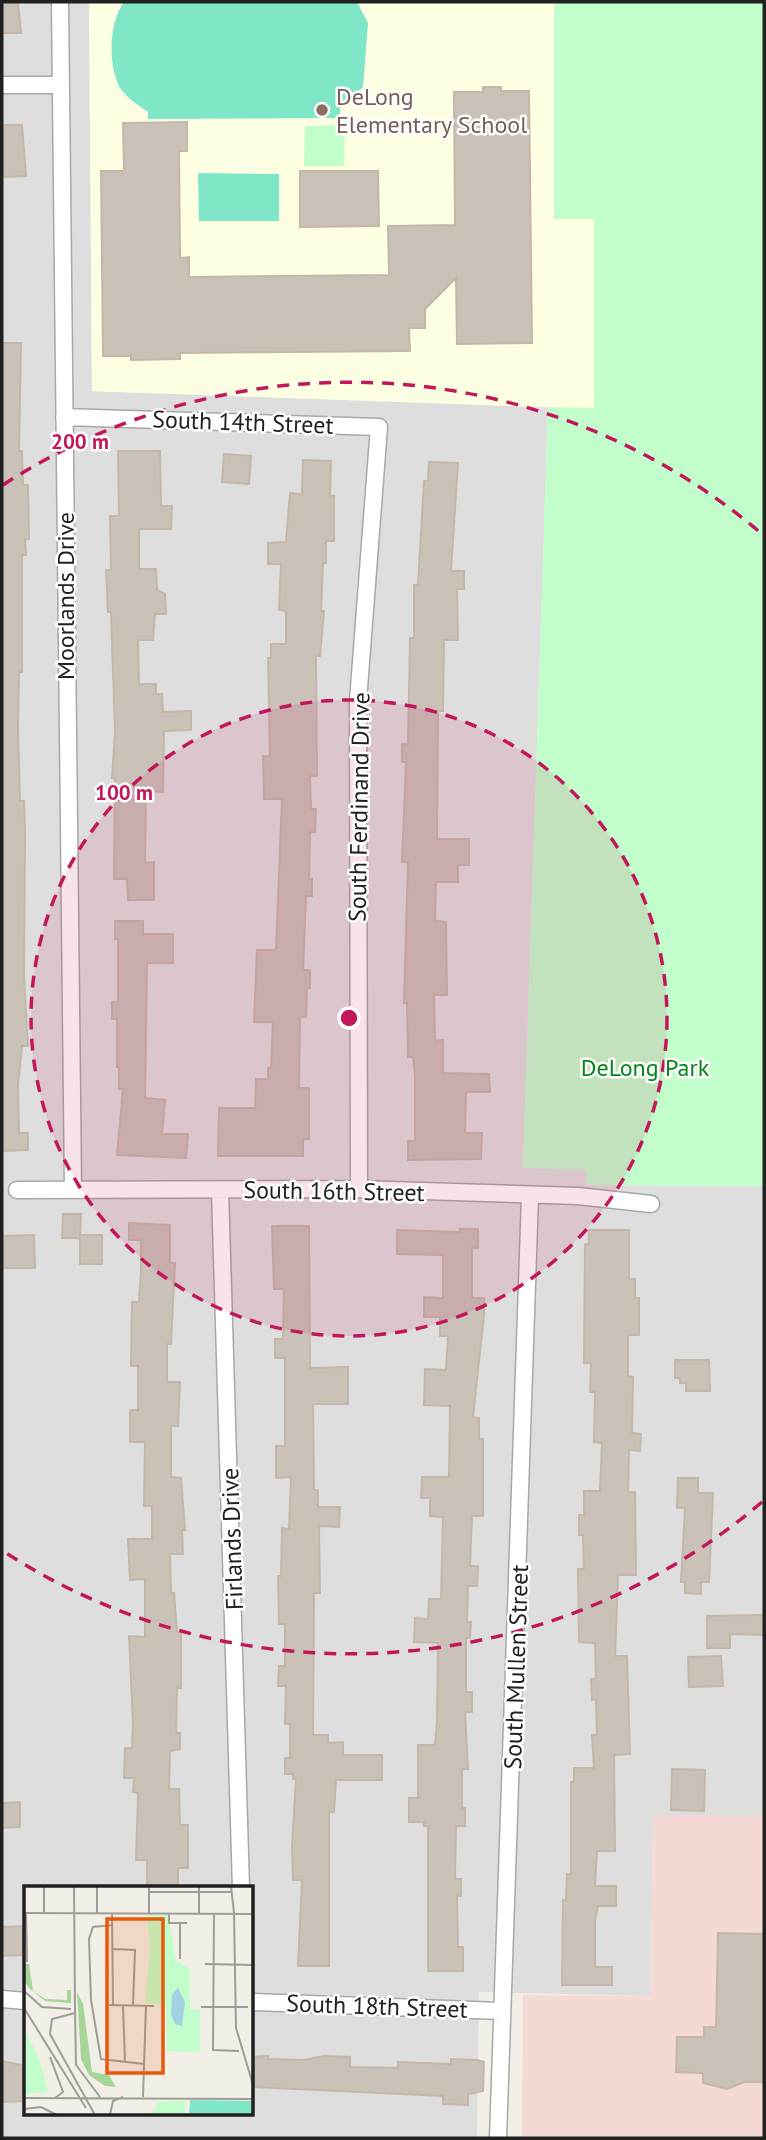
<svg xmlns="http://www.w3.org/2000/svg" width="766" height="2140" viewBox="0 0 766 2140" font-family="'PT Sans',sans-serif">
  <style>
    .residential { fill: #dfdede; fill-rule: evenodd }
    .commercial { fill: #f4d9d5 }
    .education { fill: #fdffe3 }
    .park { fill: #c2fecb }
    .pitch { fill: #7fe7c7 }
    .building { fill: #cac2b9; stroke: #c5b7a8; stroke-width: 2 }
    .lines { fill: none; stroke-linecap: round; stroke-linejoin: round }
    .street-casing { stroke: #a8a8a8; stroke-width: 19 }
    .street { stroke: #fff; stroke-width: 16 }
    .ring { fill: none; stroke: #c2185b; stroke-width: 3.5; stroke-dasharray: 12 9 }
    .education-dot { fill: #8d6e63; stroke: #fff; stroke-width: 2.5 }
    .labels { text-anchor: middle; dominant-baseline: central; stroke-width: 5; stroke-linejoin: round; paint-order: stroke }
    .education-label { font-size: 24px; fill: #785e54; stroke: #fff; text-anchor: start }
    .street-label { font-size: 24px; fill: #212121; stroke: #fff }
    .park-label { font-size: 24px; fill: #038618; stroke: #fff }
    .inset-road { fill: none; stroke: #9e9d98; stroke-width: 2 }
    .view { fill: #e8590c; fill-opacity: 0.15; stroke: #e8590c; stroke-width: 3.5 }
    .inset-edge { fill: none; stroke: #212121; stroke-width: 3.5 }
    .centre { fill: #c2185b; stroke: #fff; stroke-width: 3.5 }
    .ring-label { font-size: 21px; text-anchor: middle; font-weight: bold; fill: #c2185b; stroke: #fff; stroke-width: 5; stroke-linejoin: round; paint-order: stroke }
  </style>
  <rect width="100%" height="100%" fill="#f2efe7"/>
  <!-- residential -->
  <path class="residential" d="M2 2H89L92 391 548 407 523 1168 586 1170V1185L764 1186V1816H653L651 1996 479 1992 477 2138H2ZM26 1888H252V2114H26Z"/>
  <!-- commercial -->
  <path class="commercial" d="M653 1815 764 1816V2138H522L523 1995 651 1996Z"/>
  <!-- education -->
  <path class="education" d="M89 2H554V218H594V409L92 391Z"/>
  <!-- park -->
  <path class="park" d="M554 2H764V1186L586 1185V1170L523 1168 548 407 594 408V219H554Z
    M345 125 344 166H304L305 126Z"/>
  <!-- pitch -->
  <path class="pitch" d="M124 2H357L368 23 363 87 340 108V118L148 119V112C137 104 121 95 117 81 108 58 110 21 124 2Z
    M198 173 279 174V221H199Z"/>
  <!-- building -->
  <path class="building" d="M2 2H18L21 33H2Z
    M483 87H501V91H529L532 343 457 344 456 278 425 309V328H409L410 351 180 353V359L131 360V356H103L101 171H124L123 123 187 122V151H179L180 258 189 257V277L389 275 388 226 455 225 454 92H483Z
    M2 125H22L26 176 2 177Z
    M300 171H378L379 226 300 227Z
    M2 343H21L19 451H22L23 485H28L29 539H25L26 555H22V672H19L18 728 20 801H24L25 833 24 978 28 1046H22L18 1084 19 1133H28V1150L2 1151Z
    M118 451H160L161 506H172L171 529H139V569H156L157 590 165 594 166 614H155L153 640H138L139 684H156V694H162L163 712 191 711V730L164 731 163 792 146 791 145 863 154 862V900H128L127 879H114L115 778H112L115 732 111 612H108L106 570H111L110 516H119Z
    M224 454 251 456 249 484 222 482Z
    M303 460 331 461 330 496H334V541H326V563H323L321 611H324L320 656H316L317 776H310L311 809H316L315 832H310L309 879H312V896H306L303 970H310V988H307L306 1017H300L299 1088H309V1139H303V1156H218L219 1108H255L256 1079H268V1068H271L273 1022H254L257 950H276L282 799H264L263 756H270L268 658H271V644H286V611L279 610 281 564H268V543L286 542 290 493 302 494Z
    M429 462 458 463 451 571H464V589H457L458 640H444L443 711H438L437 839H469V865H458V882H436L435 921 446 922 447 995H434L435 1041 443 1040V1073L489 1074 490 1092H466L465 1133H482L481 1159 408 1160V1141H415V1077L413 1057H408L407 1003H404L408 862H402L406 762H402V744H408L410 638H414V585H418L424 481H428Z
    M115 921H143V934H173V963H147L145 1098 165 1100 162 1134H188L186 1158 117 1155 123 1089H119V1067H117V1019H112V1002H118V939H115Z
    M63 1214H81L80 1238H62Z
    M129 1223 170 1225V1263H175L171 1344H167V1382H180L178 1426H171V1477L181 1478 185 1530H182L183 1554H170L171 1593H174L177 1632H181V1688H177L176 1733H180V1749L170 1751 169 1789H179L180 1825H188V1868H178V1888H147V1860H136L138 1793 133 1792 134 1778H124L125 1748H132L133 1724 129 1636 145 1637V1579L130 1580 128 1539H152V1506H144L145 1442H130V1410H138V1366H131L132 1302H139L141 1272V1240H129Z
    M272 1226H309L310 1368 348 1367V1404H313L314 1490H318V1507H340L339 1527 319 1526 320 1593H314L313 1735H328V1743L343 1742V1755H382V1780H336L334 1812H329V1966H298L302 1880H293L292 1846 296 1779H293V1774H285V1758H290V1724H285L286 1686H278L279 1666H285V1624H279L278 1576H281L282 1528 289 1529 291 1477 276 1478V1446H285V1358H275V1339H283L284 1289H274Z
    M460 1229H478V1248H472V1298H484V1315L473 1417 479 1418V1439H483V1516H472L470 1566H478L477 1586H468L467 1622H471L470 1638H466V1692H472V1712H465L468 1769H462V1808H465V1826H456L455 1879H461V1896H457L458 1947H463V1971H428V1826H424V1822H409V1798H418V1745H435L437 1721 438 1643 414 1642 415 1618 428 1619 429 1599H441L443 1517 430 1516V1498H421L422 1477H449L450 1406 424 1405 425 1369 446 1370 448 1336H440V1317H424V1297L443 1298V1255L397 1254V1230L460 1232Z
    M589 1230H629V1279H635V1298H639V1335H628V1376L633 1377 632 1433 641 1434 640 1451 629 1450 628 1492H635L636 1575H618L615 1656H627L630 1754 614 1755 615 1851H597L595 1886H616V1906H598L595 1920V1967H612V1985H562L563 1900H566L567 1874 571 1875V1782H574V1768H594L592 1735H597L596 1699 592 1700 591 1679H596L595 1643 579 1642 578 1569H584L583 1535H579V1515H584V1491H600L602 1443 594 1442 595 1392H590L591 1363H584L585 1244H589Z
    M34 1235 35 1268H2V1236Z
    M80 1235H102V1264H80Z
    M675 1360H709L710 1391H686V1383H680V1378H675Z
    M678 1478H698V1493H713L709 1582H701V1594L685 1593V1582H681L685 1508H677Z
    M764 1615V1635L730 1634V1648H707V1616Z
    M721 1656 723 1686 689 1687 688 1657Z
    M672 1769 705 1770 704 1811 671 1810Z
    M20 1802V1827L2 1828V1803Z
    M26 1926V1955L2 1956V1927Z
    M718 1933 764 1934V2082H744L727 2089 703 2083V2073L676 2072 677 2037H704V2027H716Z
    M268 2056V2059L304 2060 324 2056 350 2057V2067L398 2068V2062L451 2064V2059L477 2060 484 2062 483 2091 468 2094V2105L443 2104V2096L252 2087V2057Z
    M2 2061 26 2066V2101L2 2102Z"/>
  <g class="lines">
    <!-- street casing -->
    <g class="street-casing">
      <path id="street" d="M60 2 73 1190
        M2 85H60
        M64 417 379 427 358 701 359 1189
        M17 1190 359 1189 578 1196 651 1204
        M220 1190 241 1888
        M2 1999 26 2001
        M252 2002 501 2011
        M498 2138 530 1196"/>
    </g>
    <!-- street -->
    <use href="#street" class="street"/>
  </g>
  <!-- distance rings -->
  <circle cx="349" cy="1018" r="318" fill="#c2185b" fill-opacity=".12"/>
  <g class="ring">
    <circle cx="349" cy="1018" r="318"/>
    <path d="M762 1502A636 636 0 0 1 3 1551M3 485A636 636 0 0 1 762 534"/>
  </g>
  <!-- markers -->
  <circle class="education-dot" cx="322" cy="110" r="7"/>
  <g class="labels">
    <!-- education labels -->
    <g class="education-label">
      <text x="336" y="96">DeLong<tspan x="336" dy="28">Elementary School</tspan></text>
    </g>
    <!-- street labels -->
    <g class="street-label">
      <text transform="translate(243 422) rotate(2)">South 14th Street</text>
      <text transform="translate(65 596) rotate(-90)">Moorlands Drive</text>
      <text transform="translate(359 807) rotate(-89)">South Ferdinand Drive</text>
      <text transform="translate(334 1191) rotate(1)">South 16th Street</text>
      <text transform="translate(232 1539) rotate(-92)">Firlands Drive</text>
      <text transform="translate(516 1667) rotate(-88)">South Mullen Street</text>
      <text transform="translate(377 2006) rotate(2)">South 18th Street</text>
    </g>
    <!-- park labels -->
    <g class="park-label">
      <text x="645" y="1067">DeLong Park</text>
    </g>
  </g>
  <!-- overview -->
  <g transform="translate(24 1886)">
    <rect width="229" height="229" fill="#f2efe7"/>
    <path d="M0 50 1 78H5L9 105 21 113 43 114V104H47V117L21 115 5 102 0 94ZM53 106 59 118 68 186 85 189 92 201 81 200 65 189 57 173Z" fill="#a5d598"/>
    <path d="M123 29H144L152 74 166 84V123L176 124V166L143 165 142 119 121 117 126 62ZM0 142 16 175 24 206 0 208ZM162 215 161 229H122L133 223 132 216Z" fill="#c2fecb"/>
    <path d="M166 214 229 215V229H165Z" fill="#7fe7c7"/>
    <path d="M154 102 161 116 158 140 151 138 147 128 148 108Z" fill="#a4d0e3"/>
    <path class="inset-road" d="M20 0V26M50 0 51 123M73 0V27M125 0V27M175 0V27M207 0 210 27M125 6H207M0 27 230 28M2 27 3 76M88 27 89 119M145 27V37H163M190 27 189 164 215 165M210 27 212 142 230 202M156 37V73M88 39 69 41 65 53 67 114 77 173 120 178M88 63 111 64 109 119M181 78 230 79M0 105 18 121 47 123M85 119 130 120M99 119 101 177M177 121H224M0 122 62 222M51 123 52 179 76 211M51 127 28 133 26 148 71 229M26 171 39 206 31 212M119 211 122 119M0 212 230 213M0 223 17 221 33 229M86 229 89 215 99 211"/>
    <path class="view" d="M83 33H139V187H83Z"/>
    <rect width="229" height="229" class="inset-edge"/>
  </g>
  <circle cx="349" cy="1018" r="10" class="centre"/>
  <g class="ring-label">
    <text x="80" y="449">200 m</text>
    <text x="124" y="800">100 m</text>
  </g>
  <!-- border -->
  <rect width="766" height="2140" fill="none" stroke="#212121" stroke-width="7"/>
</svg>
